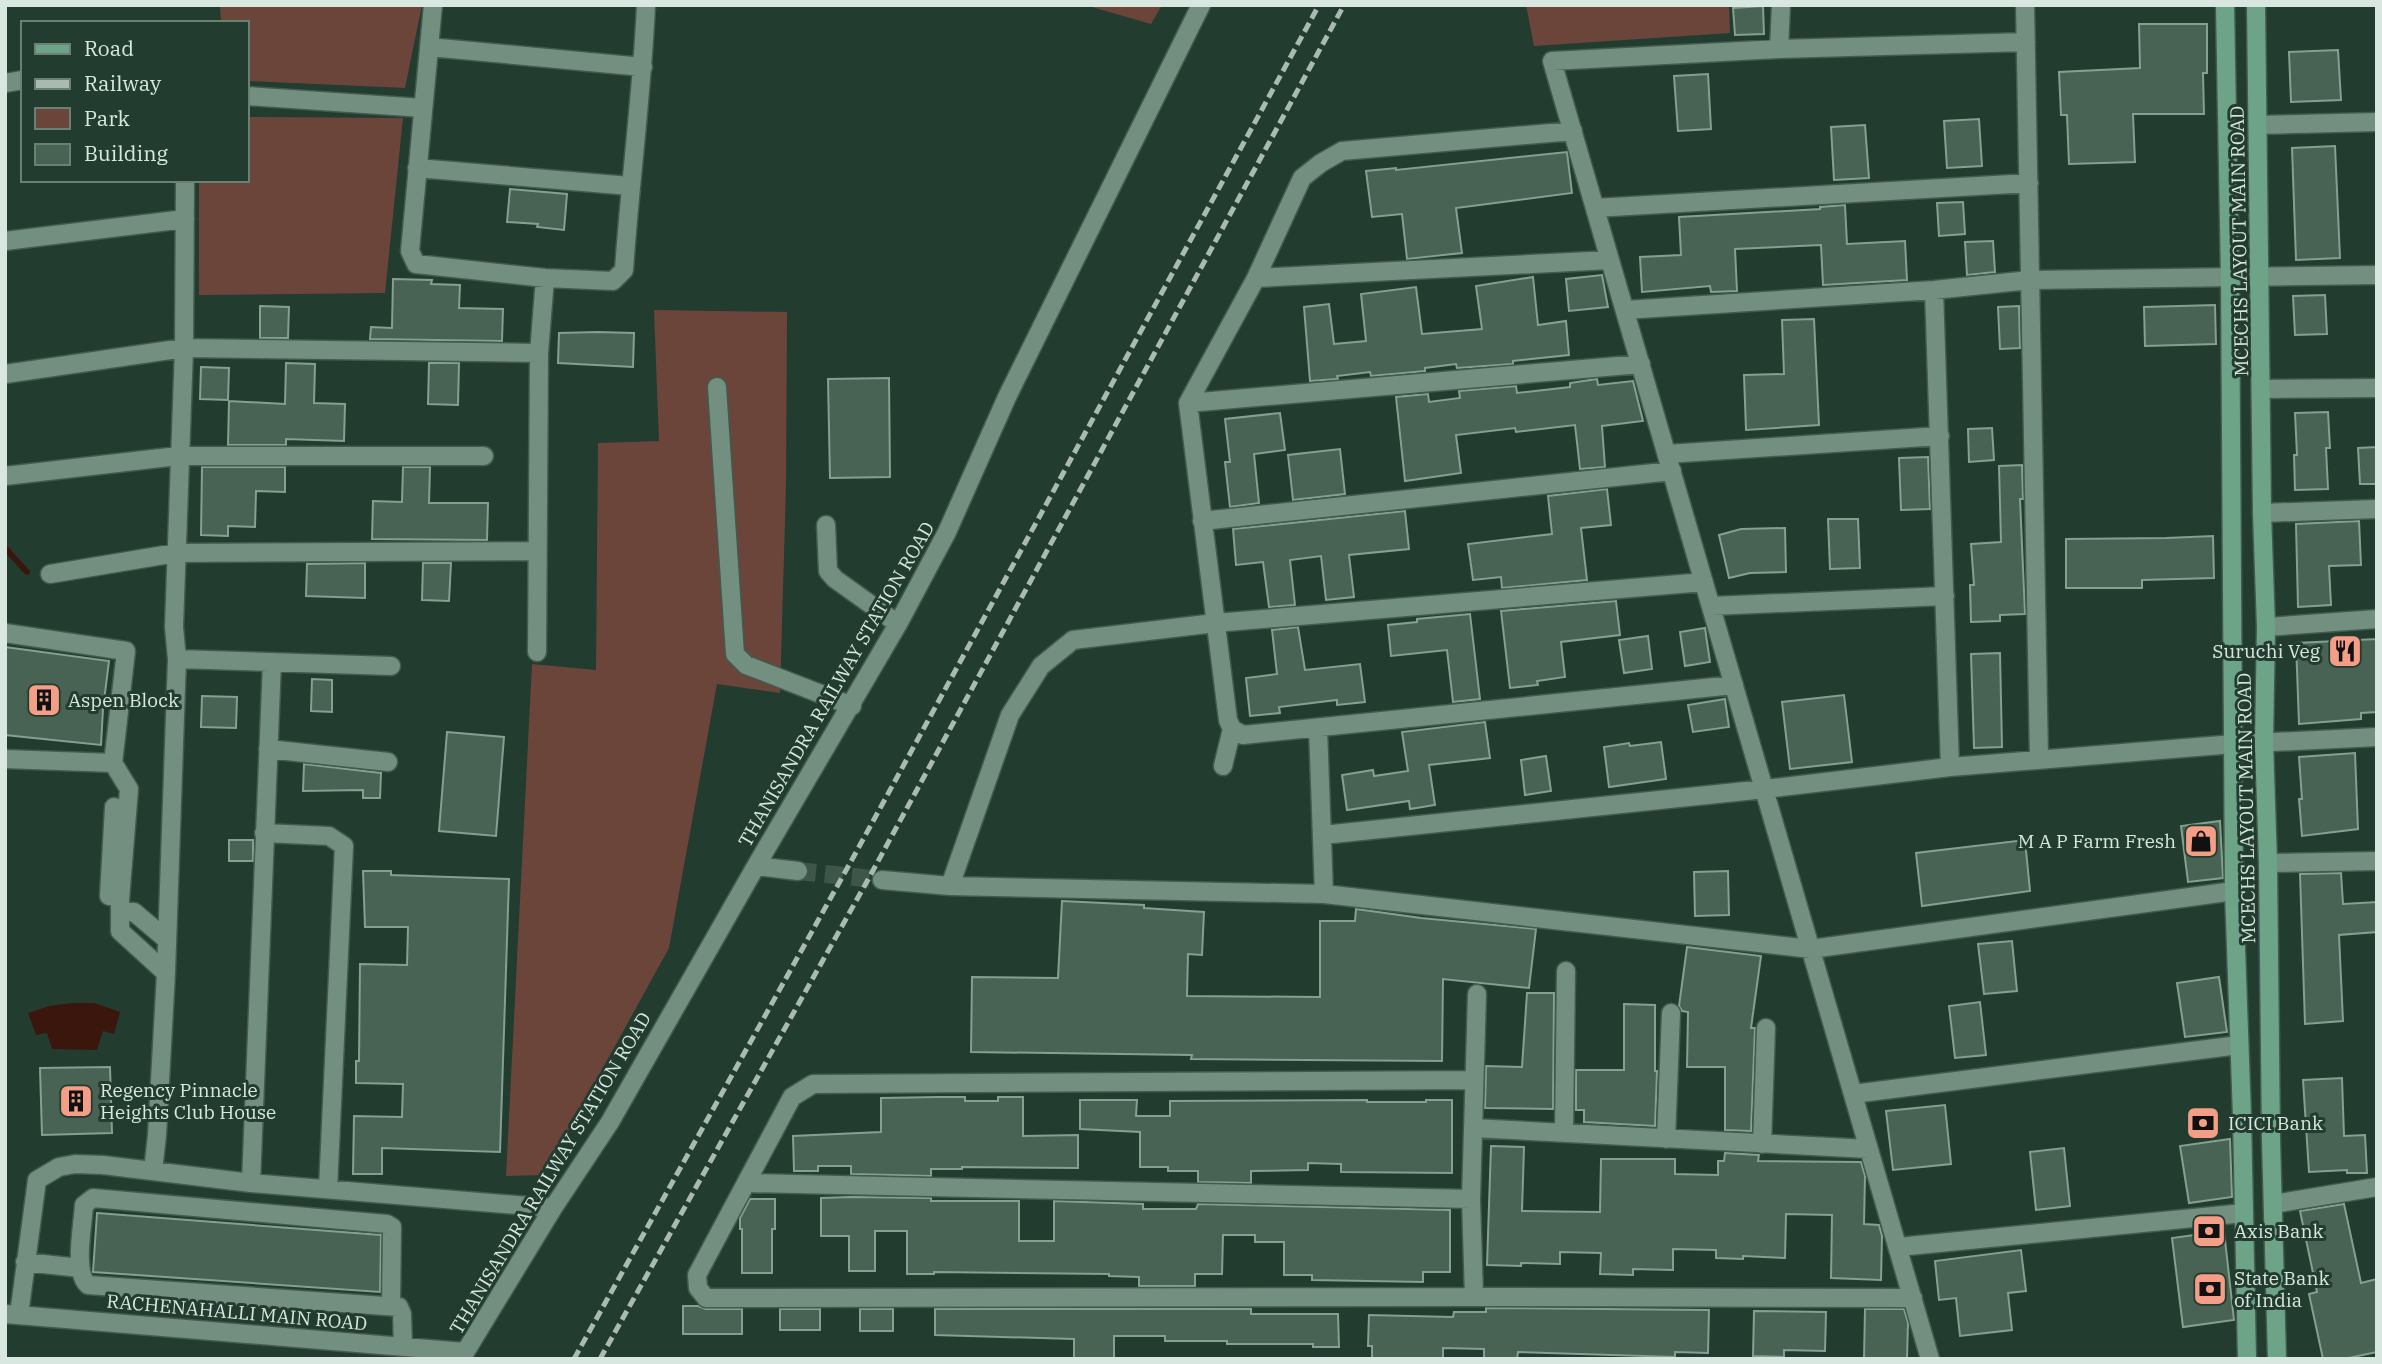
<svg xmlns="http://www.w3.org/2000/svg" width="2382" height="1364" viewBox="0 0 2382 1364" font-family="'IBM Plex Serif',serif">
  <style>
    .green { fill: #6b453a }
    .water { fill: #3b160d }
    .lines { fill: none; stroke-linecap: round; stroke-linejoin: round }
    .stream { stroke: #3b160d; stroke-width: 6 }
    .building { fill: #486354; stroke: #83a090; stroke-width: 2 }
    .minor-tunnel { stroke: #3d5649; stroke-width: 18; stroke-dasharray: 18 9; stroke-linecap: butt }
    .minor-casing { stroke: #435a4f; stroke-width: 21 }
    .major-casing { stroke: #435a4f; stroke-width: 21 }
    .minor { stroke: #728f7f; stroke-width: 18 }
    .major { stroke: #6da488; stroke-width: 18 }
    .rail { stroke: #a8bab1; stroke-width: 5; stroke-dasharray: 10 5; stroke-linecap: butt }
    .labels { text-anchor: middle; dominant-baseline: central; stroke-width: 6; stroke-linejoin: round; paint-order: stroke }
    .street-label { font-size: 19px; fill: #d8e7df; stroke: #223c2f }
    .poi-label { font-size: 19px; fill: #d8e7df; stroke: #223c2f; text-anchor: start }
  </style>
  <rect width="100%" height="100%" fill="#223c2f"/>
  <!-- green -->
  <path class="green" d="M220 5H422L405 88 247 81V23H221Z
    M1085 5H1162L1151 24Z
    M1526 5H1729L1730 33 1534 46Z
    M247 117 403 118 385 293 199 295V180H247Z
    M654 310 787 312 786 486 780 693 717 684 669 948 544 1175 506 1176 532 664 596 670 598 443 659 441Z"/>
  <!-- water -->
  <path class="water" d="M72 1003H94L120 1012 114 1034 103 1031 97 1050 52 1049 47 1033 36 1035 28 1013 49 1006Z"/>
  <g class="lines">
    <!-- stream -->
    <path class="stream" d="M5 548 27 572"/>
  </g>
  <!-- building -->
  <path class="building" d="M1763 6 1764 34 1735 35 1733 8Z
    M2139 24H2207V73H2203L2204 114H2133L2135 162 2069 164 2067 115H2061L2059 72 2140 68Z
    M2338 50 2341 100 2291 102 2289 52Z
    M1708 74 1711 129 1678 131 1674 76Z
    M1979 119 1982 166 1947 168 1944 121Z
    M1865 125 1869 178 1834 180 1831 127Z
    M2335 146 2340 258 2296 260 2292 148Z
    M1567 152 1572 193 1456 208 1462 253 1407 259 1402 214 1372 217 1366 171 1396 168V170Z
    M510 189 567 194 564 230 537 227 538 224 507 222Z
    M1963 202 1965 234 1939 236 1937 203Z
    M1845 205 1847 244 1905 241 1907 280 1823 285 1821 245 1735 249 1737 291 1711 292 1710 286 1642 292 1640 257 1681 255 1679 217 1820 209V207Z
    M1993 241 1995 272 1967 275 1965 242Z
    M1602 275 1608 307 1569 311 1566 279Z
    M1533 277 1538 325 1566 321 1569 355 1513 361V364L1457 368 1456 364 1425 368V371L1371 376 1370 372 1337 376 1338 379 1310 381 1304 307 1329 304 1334 344 1366 341 1361 294 1416 287 1422 334 1482 329 1476 286Z
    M393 279 432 280 431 284 460 285 459 308 503 309 502 341 370 339 371 327 392 328Z
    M2325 295 2327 334 2295 335 2293 296Z
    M2215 305 2216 344 2145 346 2144 307Z
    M260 306 289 307 288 338H260Z
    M2019 306 2020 348 2000 349 1998 307Z
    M1814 319 1819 425 1746 430 1744 375 1784 374 1782 320Z
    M598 332 634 333 633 367 558 363 559 333Z
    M286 363 315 364 314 403 345 404 344 441 286 439V445H228L229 401 285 404Z
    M429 363H459L458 405 428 404Z
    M201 367 229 368 228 400 200 399Z
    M889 378 890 477 830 478 828 379Z
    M1597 379 1598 385 1633 381 1643 421 1602 426 1605 467 1580 469 1575 425 1516 432 1515 428 1456 435 1461 473 1405 481 1396 397 1428 394 1429 402 1460 398 1459 391 1516 386 1517 393 1570 387V383Z
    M2328 412 2330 448H2326L2328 489 2295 490 2294 455H2297L2295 413Z
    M1280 413 1285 450 1254 454 1259 503 1230 507 1225 462H1230L1225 419Z
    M1992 428 1994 460 1969 462 1968 429Z
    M2377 447V484H2360L2358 448Z
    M1340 449 1345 494 1293 500 1288 455Z
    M1928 457 1930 509 1901 510 1899 458Z
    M2022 465 2023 499H2020L2025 614 2000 615V621L1971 622 1970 585H1974L1971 544 2001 542 1999 466Z
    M202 467H285V492L256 491 255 527 228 526V536L201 535Z
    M403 467H430L429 503H488L487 540 372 539 373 501 402 502Z
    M1607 489 1611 525 1581 528 1587 580 1502 588 1501 577 1473 580 1468 544 1552 534 1548 496Z
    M1405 511 1409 549 1349 555 1354 597 1326 600 1321 556 1290 560 1295 605 1269 607 1263 562 1236 565 1233 529Z
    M1828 519H1858L1860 568 1830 569Z
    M2359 521 2361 565 2329 566 2331 605 2298 607 2296 524Z
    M1785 528 1786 572 1750 573 1729 578 1719 535 1741 529Z
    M2213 536 2214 578 2142 580V588H2066V539L2166 538Z
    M365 563V598L306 596 307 564Z
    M423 563H451L449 601 422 600Z
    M1616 601 1620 635 1561 642 1565 677 1537 681 1538 685 1510 688 1501 611Z
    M1470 614 1480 699 1453 702 1447 650 1391 656 1388 625 1417 622V619Z
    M1298 627 1305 670 1360 664 1365 702 1337 705V700L1279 707 1280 713 1250 716 1246 678 1277 674 1272 630Z
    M1705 628 1710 662 1685 666 1680 632Z
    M1648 636 1652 669 1624 673 1619 640Z
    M2377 639V712L2361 713V719L2299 724 2296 643Z
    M5 647 109 661 103 709 101 745 5 735Z
    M2000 653 2002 747 1974 748 1971 654Z
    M312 679 332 680V712L311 711Z
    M1844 695 1852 762 1790 769 1782 702Z
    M202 696 237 697 236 728 201 727Z
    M1725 699 1729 727 1693 732 1688 705Z
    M1485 722 1490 758 1429 765 1435 805 1410 809 1409 801 1347 810 1342 775 1373 770 1374 776 1408 771 1402 732Z
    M447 732 504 737 496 836 439 831Z
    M1661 742 1666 779 1609 787 1604 747 1629 743 1630 746Z
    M2355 753 2358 829 2302 836 2299 799H2302L2299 757Z
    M1546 756 1551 791 1525 795 1521 760Z
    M304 764 381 773 380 798H363V790L303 791Z
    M2220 821 2223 878 2188 882 2181 826Z
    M229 840H253V861H229Z
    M2025 840 2030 891 1922 906 1916 853Z
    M363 871H391V875L509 879 500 1152 382 1148V1174H353L354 1116 402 1117 403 1084 356 1083V1061H359L360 964 407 965 408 927H365Z
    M1728 871 1729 915 1695 916 1694 872Z
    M2341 873 2343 904 2377 902V932L2339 935 2343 1021 2305 1024 2300 874Z
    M1062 901 1144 905V908L1204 912 1202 955 1188 954 1187 996 1320 997V921H1355L1356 909 1421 918 1536 929 1529 988 1443 979 1442 1061 1191 1059 1192 1055 971 1052 972 977 1058 978Z
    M2012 941 2017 991 1984 994 1978 944Z
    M1687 947 1761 956 1751 1028H1755L1751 1131 1725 1130V1067H1687L1688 1012 1682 1011 1679 1006Z
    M2219 977 2227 1032 2185 1037 2177 983Z
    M1527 993H1554L1553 1109 1485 1108 1486 1066 1522 1067Z
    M1980 1002 1986 1055 1955 1058 1949 1006Z
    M1624 1004 1655 1005V1071H1657L1655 1126 1584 1122V1110H1576V1070H1624Z
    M110 1067 112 1133 42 1135 40 1068Z
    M2342 1078 2344 1136 2365 1135 2367 1173H2347V1170L2309 1172 2303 1080Z
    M938 1097H965V1101H998V1097H1023V1136L1078 1135V1168L962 1167V1169H931V1176L851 1174V1166H818V1171H794L793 1136 881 1132V1098Z
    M1080 1100H1137L1136 1116H1170V1101L1367 1100V1102H1426V1100H1452V1173L1341 1172V1164L1308 1163V1170L1251 1171V1183L1198 1182V1171H1168V1167H1140V1132L1080 1129Z
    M1945 1105 1951 1164 1893 1170 1886 1111Z
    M2230 1139 2232 1197 2189 1203 2180 1146Z
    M1491 1146 1524 1147 1522 1211 1600 1212 1601 1159H1675V1174L1718 1175V1161H1724L1725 1153 1759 1155 1758 1161 1861 1162 1865 1176 1864 1224 1879 1225 1882 1236 1881 1280 1831 1278 1832 1215 1786 1214 1785 1258 1743 1256V1259L1716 1258V1250L1673 1249V1270L1633 1269V1275L1600 1274 1601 1253 1560 1252V1264L1521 1263V1266L1487 1265Z
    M2064 1148 2070 1206 2036 1210 2030 1152Z
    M851 1197 931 1198V1201H1019V1241H1054V1201L1143 1204V1209H1196L1198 1204 1450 1210V1272H1423V1282L1312 1280V1275H1284V1242H1255V1235H1223L1222 1274H1195V1286H1139V1277L1109 1276V1274L934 1272V1274H907V1231H875V1271H849V1236H821V1198Z
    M750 1199H775V1229H772V1273H742V1229H740V1218Z
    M2344 1204 2361 1283 2377 1279V1352L2344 1359H2323L2309 1294 2317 1292 2300 1211Z
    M97 1213 381 1235 380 1292 93 1272Z
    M2224 1231 2234 1320 2183 1327 2172 1238Z
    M2021 1250 2026 1291 2008 1293 2012 1330 1960 1336 1956 1298 1939 1300 1935 1261Z
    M683 1306H698L706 1309H742V1334H683Z
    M1486 1308 1709 1310 1708 1353 1675 1352V1357L1518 1352 1517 1359H1484V1349L1443 1348V1359H1372V1346H1368L1369 1315 1453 1317 1454 1312H1486Z
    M780 1309H820V1330H780Z
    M860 1309H893V1331H860Z
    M935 1309H1251V1314H1338L1339 1347H1313V1344H1227V1341H1165V1336H1114V1359H1074V1339L935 1335Z
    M1865 1309H1904L1908 1323 1907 1359H1864Z
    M1754 1311 1826 1312 1825 1351 1784 1350V1357L1753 1356Z"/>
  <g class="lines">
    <!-- minor-tunnel -->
    <path class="minor-tunnel" d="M798 871 882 880"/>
    <!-- minor casing -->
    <g class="minor-casing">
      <path id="minor" d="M433 5 410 251 416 264 545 278 613 281 624 270C630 182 642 94 646 5
        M2025 5 2039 759
        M429 47 643 67
        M1779 49 1781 5
        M5 83 23 80
        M247 96 423 108
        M2259 125 2377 122
        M1573 131 1342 151 1321 163 1302 178 1256 278 1188 403 1228 720 1232 729 1243 735 1734 685
        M417 168 630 186
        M1595 208 2029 183
        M5 241 185 219
        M1256 278 1610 260
        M1934 290 1950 767
        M1625 310 1934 290 2030 280 2377 275
        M5 374 184 348 539 353
        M717 387 735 654 746 665 852 706
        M2262 389 2377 388
        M1188 403 1641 364
        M1667 454 1940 436
        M5 476 178 456H484
        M2262 513 2377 509
        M1202 521 1672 471
        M826 525 828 571 835 579 898 624
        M50 574 176 553 537 551
        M1711 606 1945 596
        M2266 627 2377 619
        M5 633 126 651 113 763 129 789 120 900V931L166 973
        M537 652 539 353 545 278
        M177 659 391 666
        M1318 728 1324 894
        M268 749 388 762
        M5 759 113 763
        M1223 766 1232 729
        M264 833 329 836 344 846 328 1189
        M1323 835 1765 789 1950 767 2234 744 2377 737
        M2268 863 2377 861
        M756 866 798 871
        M882 880 950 886 1324 894 1811 949 2234 891
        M950 886 1010 715 1041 666 1073 640 1215 623 1704 582
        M109 896 114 807
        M120 912H134L166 939
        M1853 1094 2239 1045
        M1473 1128 1869 1149
        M1564 1133 1566 971
        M1666 1139 1671 1013
        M1762 1144 1766 1028
        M153 1171 157 1135 166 973 177 659 174 627 184 348 185 180
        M251 1183 272 662
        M746 1183 792 1097 813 1084 1474 1080
        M1471 1199 746 1183 697 1275 698 1288 706 1298 1474 1297 1913 1298
        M2273 1204 2377 1187
        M1898 1247 2244 1213
        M25 1262 80 1268
        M1474 1297 1471 1199 1477 994
        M391 1306 392 1227 387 1224 93 1198 84 1205C83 1225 73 1272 88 1285L399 1307 402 1314 403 1347
        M5 1314 465 1352
        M19 1315 37 1180 59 1167 75 1164 103 1165 251 1183 553 1208
        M461 1359 553 1208 610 1122 756 866 898 624 947 532 1007 397 1201 5
        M1930 1359 1552 61 1779 49 2026 42"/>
    </g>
    <!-- major casing -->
    <g class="major-casing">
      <path id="major" d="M2225 5 2230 278 2234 891 2242 1116 2247 1359
        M2256 5 2262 513 2266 627 2264 742 2268 863 2271 1140 2277 1359"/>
    </g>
    <!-- minor -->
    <use href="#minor" class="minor"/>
    <!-- major -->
    <use href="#major" class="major"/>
    <!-- rail -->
    <path class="rail" d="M574 1359 854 856 1319 5
      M600 1359 870 876 1344 5"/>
  </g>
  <!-- icons -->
  <defs>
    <g id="restaurant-square" transform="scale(1.75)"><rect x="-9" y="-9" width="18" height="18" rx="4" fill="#f49e87" stroke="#223c2f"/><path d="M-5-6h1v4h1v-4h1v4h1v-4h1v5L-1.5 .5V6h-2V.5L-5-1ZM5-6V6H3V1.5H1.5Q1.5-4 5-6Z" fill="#111"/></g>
    <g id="building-square" transform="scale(1.75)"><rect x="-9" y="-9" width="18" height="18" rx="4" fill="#f49e87" stroke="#223c2f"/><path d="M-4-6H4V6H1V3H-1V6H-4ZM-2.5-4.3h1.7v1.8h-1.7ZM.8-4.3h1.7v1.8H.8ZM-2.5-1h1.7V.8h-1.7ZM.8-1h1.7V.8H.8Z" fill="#111"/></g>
    <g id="shop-square" transform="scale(1.75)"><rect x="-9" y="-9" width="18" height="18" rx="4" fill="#f49e87" stroke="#223c2f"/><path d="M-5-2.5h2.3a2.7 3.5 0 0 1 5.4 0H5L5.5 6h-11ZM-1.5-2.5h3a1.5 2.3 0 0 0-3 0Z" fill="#111"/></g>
    <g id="bank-square" transform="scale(1.75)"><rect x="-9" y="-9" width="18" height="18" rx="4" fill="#f49e87" stroke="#223c2f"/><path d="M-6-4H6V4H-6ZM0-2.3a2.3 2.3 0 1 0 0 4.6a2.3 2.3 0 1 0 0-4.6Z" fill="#111"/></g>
  </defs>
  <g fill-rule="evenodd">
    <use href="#restaurant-square" x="2345" y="651"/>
    <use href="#building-square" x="44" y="700"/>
    <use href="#shop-square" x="2201" y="841"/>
    <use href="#building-square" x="76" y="1101"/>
    <use href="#bank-square" x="2203" y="1123"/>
    <use href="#bank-square" x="2209" y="1231"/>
    <use href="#bank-square" x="2210" y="1289"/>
  </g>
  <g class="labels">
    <!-- street labels -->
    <g class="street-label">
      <text transform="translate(2239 241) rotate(-91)">MCECHS LAYOUT MAIN ROAD</text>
      <text transform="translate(836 684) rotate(-60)">THANISANDRA RAILWAY STATION ROAD</text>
      <text transform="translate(2246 808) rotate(-91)">MCECHS LAYOUT MAIN ROAD</text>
      <text transform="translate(550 1173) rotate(-59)">THANISANDRA RAILWAY STATION ROAD</text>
      <text transform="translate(237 1312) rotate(5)">RACHENAHALLI MAIN ROAD</text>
    </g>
    <!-- poi labels -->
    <g class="poi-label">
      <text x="2320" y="651" text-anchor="end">Suruchi Veg</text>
      <text x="68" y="700">Aspen Block</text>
      <text x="2176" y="841" text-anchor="end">M A P Farm Fresh</text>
      <text x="100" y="1090">Regency Pinnacle<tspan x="100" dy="22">Heights Club House</tspan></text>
      <text x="2228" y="1123">ICICI Bank</text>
      <text x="2234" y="1231">Axis Bank</text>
      <text x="2234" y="1278">State Bank<tspan x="2234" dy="22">of India</tspan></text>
    </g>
  </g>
  <!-- border -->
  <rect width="2382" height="1364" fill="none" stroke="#d8e7df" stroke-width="14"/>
  <!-- legend -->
  <rect x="21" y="21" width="228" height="161" fill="#223c2f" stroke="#6b8075" stroke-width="2"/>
  <rect x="35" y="44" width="35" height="10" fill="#6da488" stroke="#6b8075" stroke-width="2"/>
  <text x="84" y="56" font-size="21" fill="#d8e7df">Road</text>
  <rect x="35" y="79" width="35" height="10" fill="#a8bab1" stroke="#6b8075" stroke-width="2"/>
  <text x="84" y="91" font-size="21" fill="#d8e7df">Railway</text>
  <rect x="35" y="108" width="35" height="21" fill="#6b453a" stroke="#6b8075" stroke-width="2"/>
  <text x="84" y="126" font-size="21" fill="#d8e7df">Park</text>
  <rect x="35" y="144" width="35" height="21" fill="#486354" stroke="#6b8075" stroke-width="2"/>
  <text x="84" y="161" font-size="21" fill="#d8e7df">Building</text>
</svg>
